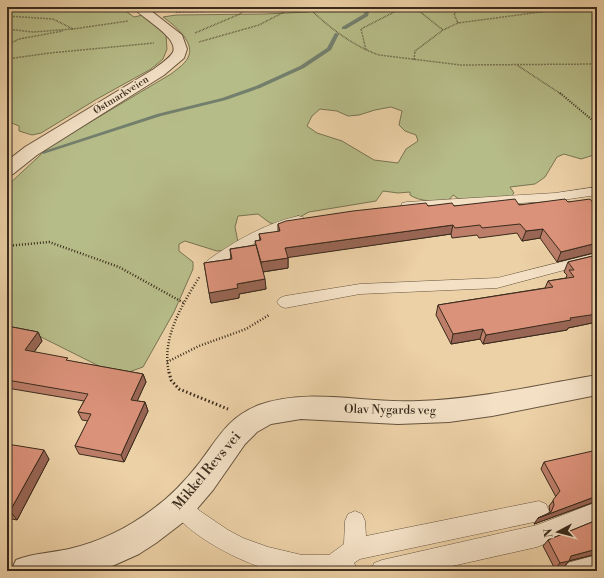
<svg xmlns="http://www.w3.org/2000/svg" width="604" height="578" viewBox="0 0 604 578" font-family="'Libre Bodoni',serif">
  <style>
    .green { fill: #b6bc88; stroke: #787452; fill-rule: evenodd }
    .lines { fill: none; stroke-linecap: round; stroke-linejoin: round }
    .stream { fill: #737f6d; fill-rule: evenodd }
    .service-casing { stroke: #66543e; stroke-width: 1 }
    .minor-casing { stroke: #66543e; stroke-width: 2 }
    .path-far3 { stroke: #3a2b1c; stroke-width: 1.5; stroke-dasharray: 0.5 1; stroke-linecap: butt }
    .path-far2 { stroke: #3a2b1c; stroke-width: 2; stroke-dasharray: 1 1.5; stroke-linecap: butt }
    .path-far1 { stroke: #3a2b1c; stroke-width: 2.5; stroke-dasharray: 1 2; stroke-linecap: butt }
    .path { stroke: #3a2b1c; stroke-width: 3; stroke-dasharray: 1.5 2.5; stroke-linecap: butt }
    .service { fill: #f3e0c5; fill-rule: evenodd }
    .minor { fill: #f3e0c5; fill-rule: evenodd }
    .wall { fill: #bc7e69; stroke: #3a2b1c }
    .shaded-wall { fill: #965; stroke: #3a2b1c }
    .building { fill: #db927a; stroke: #3a2b1c }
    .labels { text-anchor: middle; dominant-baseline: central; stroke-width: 3; stroke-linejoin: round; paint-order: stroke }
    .far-street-label { font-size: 10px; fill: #3a2b1c; stroke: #f3e0c5 }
    .street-label { font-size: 12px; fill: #3a2b1c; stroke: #f3e0c5 }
    .near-street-label { font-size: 14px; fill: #3a2b1c; stroke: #f3e0c5 }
  </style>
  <rect width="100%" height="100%" fill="#ecd0a6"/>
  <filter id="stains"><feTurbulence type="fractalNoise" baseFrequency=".005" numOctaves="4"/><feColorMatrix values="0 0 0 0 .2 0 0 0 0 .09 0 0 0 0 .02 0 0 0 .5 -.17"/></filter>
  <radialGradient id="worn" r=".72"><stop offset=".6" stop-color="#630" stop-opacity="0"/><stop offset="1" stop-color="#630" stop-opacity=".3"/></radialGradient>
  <!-- green -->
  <path class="green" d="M7 7H120L134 17 143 15 159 27 166 36 167 49 163 59 151 69 97 99 41 133 32 135 19 131V126L7 121Z
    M349 7H597V154L581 159 564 154 557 157 545 177 535 184 510 187 514 193 507 201 459 199 453 195 450 199C437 202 420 202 410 195V192L398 193 383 191 376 201 309 212 294 220 281 225 270 223 258 214 238 216 235 227 238 242 230 250 217 251 185 241 179 244V251L193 262V269L174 312 143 367 129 372 103 368 37 335 7 326V186L50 146 171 74C177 69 187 63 189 55 194 41 173 24 163 17L176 15 265 14 307 12ZM391 107 402 111 399 125 405 131 416 135 418 141 406 149 398 163 374 160 342 141 317 133 307 126 312 116 320 109 337 111 348 116 359 115 375 110Z"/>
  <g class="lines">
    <!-- stream -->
    <path class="stream" d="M361 7H370L368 16 346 29H342V27L364 14 366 9Z
      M335 33 339 34 331 50 304 68 260 88 226 100 161 116 46 153 44 154 41 152 157 114 222 98 256 86 300 66 327 48Z"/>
    <!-- service casing -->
    <g class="service-casing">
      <path id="service" d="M597 187V195L555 201 407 210 402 209 401 206 402 203 407 202 555 193Z
        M298 216 303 217 305 220 303 223C271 231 245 248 218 266L213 268 208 266 206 263 208 260C237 240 264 224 298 216Z
        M597 253V263L572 268 497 288 360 294 285 308 280 306 277 302 280 298 285 296 360 284 497 278Z
        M180 496 187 499 200 511 228 530 243 538 268 547 302 555H329L344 544 345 521 348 514 355 511 362 514 365 521 366 536 539 501 546 504 549 511 546 518 539 521 360 559 354 563 358 571C332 571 303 574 278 571 249 568 182 533 170 506L173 499Z
        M597 502V522L537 547 430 571H371L374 563 382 560 537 525Z
        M597 555V571H564L567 563Z"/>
    </g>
    <!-- minor casing -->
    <g class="minor-casing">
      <path id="minor" d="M133 7H146L182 35 187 49 184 58 164 75 37 155 13 174 7 175V161L25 147 154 69C159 65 170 58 173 52 179 37 141 18 133 7Z
        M597 375V395L492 416 449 422 398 424 301 419 271 424 257 432 245 444 213 490 190 517 156 543 139 554 101 571H11L16 560C33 553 51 553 69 549 99 542 128 528 153 509 171 496 186 480 200 462 219 437 228 417 259 405 310 387 366 404 419 401 479 399 538 385 597 375Z"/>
    </g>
    <!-- path-far3 -->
    <path class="path-far3" d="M308 7C327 26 353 46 379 55L461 65 597 64
      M414 7 443 30
      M176 12 270 10 299 7
      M7 16 53 19 73 29
      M458 23 454 14 460 7
      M7 29 33 32 73 29 128 21
      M195 33 240 14 244 10
      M199 42 259 25 290 9
      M7 45 19 39 63 31
      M366 50 361 29 404 7
      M7 59 50 53 154 43
      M414 60 415 51 443 30 458 23 578 7
      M517 65 561 94"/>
    <!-- path-far2 -->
    <path class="path-far2" d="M560 93 597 124"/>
    <!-- path-far1 -->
    <path class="path-far1" d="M7 246 49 242 119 267 184 303
      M167 362 199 346 246 329 269 315
      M169 373C161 338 182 305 200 276"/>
    <!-- path -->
    <path class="path" d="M169 372 171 380 179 389 228 409"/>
    <!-- service -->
    <use href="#service" class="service"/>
    <!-- minor -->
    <use href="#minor" class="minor"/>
  </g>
  <!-- wall -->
  <path class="wall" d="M568 202 597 204V252L557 262 540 238 522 241 517 233 479 238 477 235 452 238 451 234 288 257V268L263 272 266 289 239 294V298L211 303 204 263 231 259 230 249 256 245 255 241 260 240 259 234 278 232V224L428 206H454L519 205Z
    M597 255V315H596L592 323 568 328 567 330 483 344 480 339 451 344 436 315 438 305 545 288 548 281 566 278 567 275 564 272 568 262Z
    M7 326 38 332 42 341 34 352 69 361 143 374 146 382 137 401 145 402 148 411 124 462 79 454 75 446 88 421 82 420 78 412 84 401 7 388Z
    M7 444 49 459 17 520 7 518Z
    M544 462 597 501 534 524 550 513V512L549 506 556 497 541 469Z
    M597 520V554L569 561 564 567 555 569 543 546 548 540Z"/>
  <!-- shaded-wall -->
  <path class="shaded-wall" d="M453 225 451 234 285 258V248Z
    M543 229 540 238 522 241 526 231Z
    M597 243V252L557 262 561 252Z
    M288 258V268L262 272 261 262Z
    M265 279 266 289 239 294V298L211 303 209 293 237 284Z
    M597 306V315H596L592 323 568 328 567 330 483 344 486 335 570 318 592 307Z
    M483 329 480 339 451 344 453 334Z
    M38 332 42 341 29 359 25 350Z
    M143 374 146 382 134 408 131 400Z
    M145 402 148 411 124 462 121 455Z
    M44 450 49 459 17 520 10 511Z
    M597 496V501L534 524 538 518Z
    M597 549V554L568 561H569L564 567 555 569 560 563 571 556Z"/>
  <!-- building -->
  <path class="building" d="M515 199 519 205 565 199 568 202 590 199 595 205 597 204V225H595L597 228V243L561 252 543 229 526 231 520 224 482 228 480 225 455 228 453 225 285 248 288 258 261 262 255 241 261 240 259 234 280 231 278 224 286 221 353 211 426 203 428 206 452 203 454 206Z
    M256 245 265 279 237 284 238 288 209 293 204 263 232 259 230 249H231Z
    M597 255V306L592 307 597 314 570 318 571 320 486 335 483 329 453 334 438 305 553 287 548 281 574 277 569 270H574L568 262Z
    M7 326 38 332 25 350 68 358 66 360 143 374 131 400 145 402 121 455 75 446 91 414 78 412 88 394 7 380Z
    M7 444 44 450 10 511H7Z
    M597 450V496L538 518 551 512 554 505 553 500 560 491 544 462Z
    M597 520V549L571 556 569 561 560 563 548 540Z"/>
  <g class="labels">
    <!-- far-street labels -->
    <g class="far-street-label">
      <text transform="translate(121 95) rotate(-32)">Østmarkveien</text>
    </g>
    <!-- street labels -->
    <g class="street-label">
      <text transform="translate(390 410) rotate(1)">Olav Nygards veg</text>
    </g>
    <!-- near-street labels -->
    <g class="near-street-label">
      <text transform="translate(207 471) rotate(-50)">Mikkel Revs vei</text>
    </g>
  </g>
  <!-- margin -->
  <rect width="604" height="578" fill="none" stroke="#ecd0a6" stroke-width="24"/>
  <rect x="8" y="8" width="588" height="562" fill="none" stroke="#3a2b1c" stroke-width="2"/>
  <rect x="12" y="12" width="580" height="554" fill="none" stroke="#3a2b1c"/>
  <!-- north arrow -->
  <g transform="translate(558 532) rotate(263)" stroke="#f3e0c5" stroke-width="3" paint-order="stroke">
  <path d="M0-3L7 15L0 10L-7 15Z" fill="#3a2b1c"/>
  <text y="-6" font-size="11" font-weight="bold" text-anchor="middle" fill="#3a2b1c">N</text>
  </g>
  <rect width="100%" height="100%" filter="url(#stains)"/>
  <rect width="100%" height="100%" fill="url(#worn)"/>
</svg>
